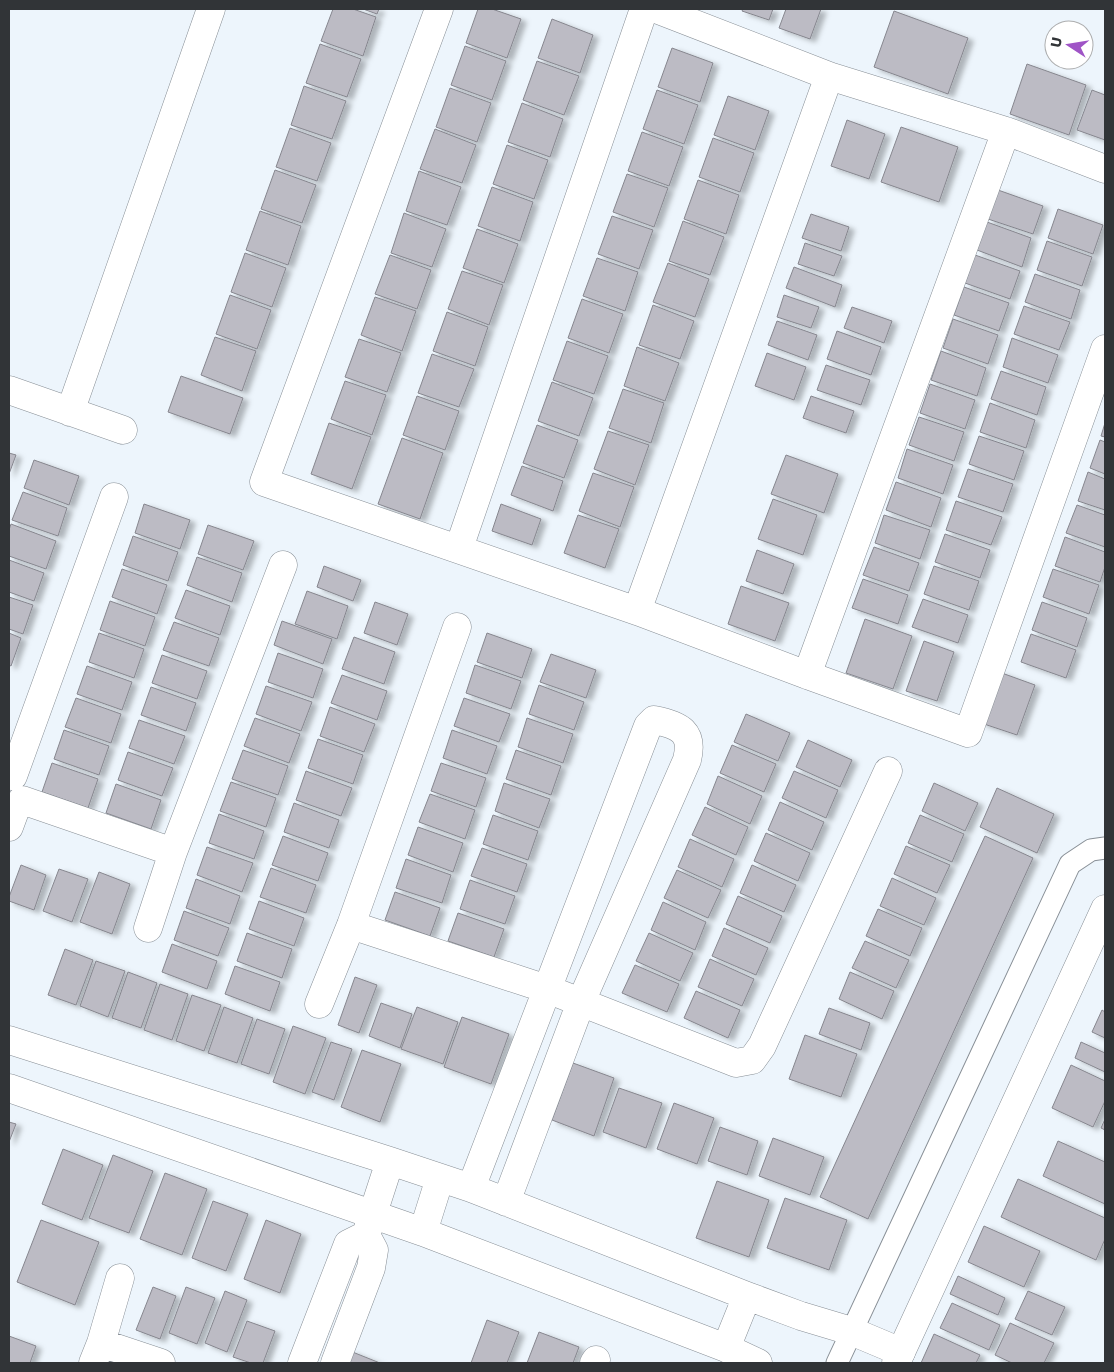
<svg xmlns="http://www.w3.org/2000/svg" width="1114" height="1372" viewBox="0 0 1114 1372" font-family="Rubik,sans-serif">
  <style>
    .building { fill: #bcbbc4; stroke: #86868e; filter: url(#shadow) }
    .lines { fill: none; stroke-linecap: round; stroke-linejoin: round }
    .lane-casing { stroke: #888f96; stroke-width: 23 }
    .street-casing { stroke: #888f96; stroke-width: 29 }
    .secondary-casing { stroke: #888f96; stroke-width: 29 }
    .lane { stroke: #fff; stroke-width: 21 }
    .street { stroke: #fff; stroke-width: 28 }
    .secondary { stroke: #fff; stroke-width: 28 }
  </style>
  <defs>
    <filter id="shadow"><feDropShadow dx="5.5" dy="3" stdDeviation="2.5" flood-color="#0004"/></filter>
  </defs>
  <rect width="100%" height="100%" fill="#edf5fc"/>
  <!-- building -->
  <path class="building" d="M333 9H353L376 17 363 56 321 41Z
    M363 9H379L377 14Z
    M478 9H492L521 19 507 58 466 43Z
    M743 9H773L769 20 742 11Z
    M786 9H821L810 39 779 28Z
    M894 11 968 38 948 94 874 67Z
    M552 19 593 35 580 73 538 58Z
    M320 44 361 59 347 97 306 83Z
    M465 46 506 61 492 100 451 85Z
    M672 48 713 63 700 102 658 87Z
    M537 61 579 76 564 115 523 100Z
    M1027 64 1086 85 1069 135 1010 114Z
    M304 86 346 101 332 139 291 125Z
    M450 88 491 103 477 142 436 127Z
    M657 90 698 105 684 144 643 129Z
    M1092 90 1105 95V140L1077 130Z
    M728 96 769 111 755 150 714 135Z
    M522 103 563 119 550 157 508 142Z
    M847 120 885 134 869 179 831 166Z
    M901 127 958 147 939 202 881 182Z
    M290 128 331 143 317 181 276 167Z
    M435 129 476 145 462 183 420 169Z
    M642 132 683 147 669 186 628 171Z
    M713 138 754 153 740 192 699 177Z
    M507 145 548 160 534 199 493 184Z
    M275 170 316 185 302 223 261 209Z
    M419 171 461 187 447 225 406 211Z
    M627 174 668 188 654 227 613 212Z
    M698 180 739 195 726 234 684 219Z
    M492 187 533 202 520 241 478 226Z
    M998 190 1043 206 1033 234 988 219Z
    M1058 209 1103 225 1093 254 1048 238Z
    M260 211 301 226 288 265 246 250Z
    M404 213 446 229 432 267 391 253Z
    M811 214 849 227 841 251 802 238Z
    M612 216 653 230 639 269 598 254Z
    M683 221 724 237 710 275 669 261Z
    M987 222 1031 238 1022 267 977 250Z
    M477 229 518 244 504 283 463 268Z
    M1047 241 1092 257 1082 286 1037 270Z
    M805 243 842 256 834 276 798 264Z
    M245 253 286 268 272 307 231 292Z
    M390 255 431 270 417 309 375 294Z
    M975 255 1020 271 1010 299 965 283Z
    M597 258 638 272 625 311 583 296Z
    M668 263 709 279 695 317 653 302Z
    M794 267 842 285 835 307 786 288Z
    M462 271 503 285 489 325 448 309Z
    M1035 274 1080 290 1071 319 1025 302Z
    M964 287 1009 303 999 331 954 315Z
    M230 295 271 310 257 349 216 334Z
    M784 295 819 307 811 328 777 317Z
    M375 297 416 311 402 351 361 335Z
    M582 299 623 314 609 353 568 338Z
    M653 305 694 321 680 359 639 345Z
    M1024 306 1070 322 1059 350 1014 334Z
    M852 307 892 321 884 343 844 328Z
    M447 312 488 327 475 366 433 351Z
    M953 319 998 335 988 364 943 348Z
    M777 321 817 335 808 360 768 345Z
    M837 331 881 347 871 375 827 359Z
    M215 337 256 351 242 391 201 375Z
    M1012 338 1058 355 1048 383 1003 367Z
    M359 339 401 353 387 392 345 377Z
    M567 341 608 356 594 394 553 380Z
    M637 347 679 363 665 401 624 386Z
    M941 351 986 368 977 396 931 380Z
    M767 353 806 367 794 400 755 386Z
    M432 354 474 369 459 407 418 393Z
    M826 365 870 380 861 405 817 390Z
    M1001 371 1046 387 1037 415 991 399Z
    M181 376 243 398 230 434 168 412Z
    M345 381 386 395 372 435 331 419Z
    M552 382 593 398 579 436 538 421Z
    M930 384 975 400 965 429 920 413Z
    M623 389 664 403 651 443 609 428Z
    M417 396 459 411 445 450 403 435Z
    M811 396 854 411 846 433 803 418Z
    M990 403 1035 420 1026 448 980 432Z
    M919 417 964 432 954 461 909 445Z
    M329 423 371 437 352 489 311 474Z
    M1105 423V437L1101 436Z
    M537 425 578 440 564 478 523 463Z
    M608 431 649 445 635 485 594 469Z
    M979 436 1024 451 1014 480 969 464Z
    M402 438 443 453 420 519 378 504Z
    M1100 440 1105 442V474L1090 468Z
    M907 449 953 465 943 494 898 478Z
    M9 453 16 455 9 474Z
    M786 455 838 474 824 513 771 494Z
    M34 460 79 476 69 505 24 488Z
    M522 466 563 481 553 511 511 495Z
    M968 469 1013 484 1003 512 958 497Z
    M1088 472 1105 479V510L1078 501Z
    M593 473 634 487 620 527 579 511Z
    M896 482 941 498 931 527 886 510Z
    M23 492 67 508 58 536 12 520Z
    M773 499 817 515 803 555 758 539Z
    M956 501 1002 517 991 545 946 530Z
    M144 504 190 520 180 549 135 533Z
    M501 504 541 519 532 545 492 531Z
    M1077 505 1105 515V547L1066 533Z
    M578 515 619 529 605 568 564 553Z
    M884 515 930 530 920 559 875 543Z
    M11 524 56 541 46 569 9 556V530Z
    M208 525 254 541 243 570 198 554Z
    M945 534 990 550 980 578 935 562Z
    M133 536 178 552 168 581 123 565Z
    M1065 537 1105 552V567L1100 582 1055 566Z
    M874 547 919 563 909 591 863 575Z
    M757 550 794 564 783 594 746 581Z
    M197 557 242 573 232 602 187 585Z
    M9 560 44 573 34 601 9 592Z
    M324 566 361 580 353 601 317 587Z
    M934 566 979 581 969 610 924 594Z
    M122 569 167 585 157 614 112 597Z
    M1053 569 1099 585 1089 614 1043 597Z
    M863 579 908 595 898 624 852 608Z
    M741 586 789 603 775 641 728 624Z
    M186 590 230 606 220 635 175 618Z
    M307 591 348 606 337 639 295 624Z
    M9 597 33 605 23 634 9 629Z
    M923 599 968 615 958 643 912 627Z
    M110 601 155 617 145 646 100 630Z
    M375 602 408 614 397 645 364 633Z
    M1042 602 1087 618 1077 647 1032 630Z
    M865 619 912 636 893 689 846 673Z
    M282 621 332 639 323 664 274 645Z
    M174 622 219 638 209 666 163 650Z
    M9 633 21 638 11 666 9 665Z
    M99 633 144 649 134 678 89 662Z
    M487 633 532 649 522 678 477 662Z
    M1031 634 1076 650 1066 678 1021 662Z
    M354 637 395 652 384 684 342 669Z
    M924 641 954 652 937 701 906 691Z
    M278 653 323 669 313 698 268 682Z
    M551 654 596 670 586 698 540 682Z
    M162 655 207 671 197 699 152 683Z
    M475 665 521 681 511 709 466 693Z
    M87 666 132 682 122 710 77 694Z
    M999 672 1035 685 1017 735 981 723Z
    M342 675 387 691 377 720 331 703Z
    M539 685 584 702 574 730 529 714Z
    M266 686 312 702 301 731 256 714Z
    M151 687 196 703 186 731 141 715Z
    M76 698 121 714 111 743 65 727Z
    M464 698 510 714 499 742 454 726Z
    M330 707 375 724 364 752 320 736Z
    M746 714 790 733 778 761 734 742Z
    M255 718 300 734 289 763 244 746Z
    M527 718 573 734 563 763 518 747Z
    M139 720 185 736 174 764 129 748Z
    M64 730 109 746 99 775 54 759Z
    M452 730 497 746 487 774 443 758Z
    M318 739 363 755 353 784 308 768Z
    M808 740 852 760 840 787 796 767Z
    M732 745 776 764 764 792 720 773Z
    M243 750 288 766 278 795 232 779Z
    M516 750 561 766 551 795 506 779Z
    M128 752 173 768 162 796 118 780Z
    M52 763 98 779 88 808 42 792Z
    M441 763 486 778 476 807 431 791Z
    M306 771 352 788 341 816 296 800Z
    M794 771 838 790 826 818 782 798Z
    M718 776 762 796 750 824 707 804Z
    M231 782 276 798 266 827 220 811Z
    M504 783 550 799 539 828 495 811Z
    M934 783 978 803 965 831 922 811Z
    M116 784 161 800 151 829 106 813Z
    M997 788 1054 814 1037 853 980 827Z
    M430 794 475 810 465 839 419 822Z
    M780 802 824 822 812 850 768 830Z
    M294 803 339 820 329 848 284 832Z
    M705 807 748 827 736 855 692 835Z
    M219 814 264 831 254 859 209 843Z
    M493 815 538 831 528 860 483 844Z
    M920 815 964 834 952 862 908 843Z
    M418 827 463 843 453 872 408 855Z
    M766 833 810 853 798 881 754 861Z
    M283 836 328 853 318 881 272 865Z
    M985 836 1033 858 868 1219 820 1197Z
    M690 839 734 859 722 887 678 867Z
    M906 846 950 865 937 893 894 874Z
    M207 847 253 863 242 892 197 875Z
    M482 848 527 864 517 892 471 876Z
    M406 859 451 875 442 903 396 888Z
    M21 865 46 875 34 910 9 901V897Z
    M752 865 796 885 784 912 740 893Z
    M271 868 316 885 306 913 260 897Z
    M59 869 88 879 72 922 43 911Z
    M677 870 721 890 708 918 664 898Z
    M99 872 130 884 112 934 80 922Z
    M892 878 936 898 924 925 880 906Z
    M196 879 240 896 230 924 186 908Z
    M470 880 515 896 505 924 460 909Z
    M395 892 440 908 430 936 385 920Z
    M738 896 782 916 770 943 726 924Z
    M259 901 304 918 294 946 249 929Z
    M663 902 706 922 695 950 651 930Z
    M878 909 922 928 910 956 866 936Z
    M184 911 229 928 218 956 174 940Z
    M458 913 504 929 494 957 448 941Z
    M724 928 768 948 756 975 712 956Z
    M247 933 292 949 282 978 237 961Z
    M649 933 693 953 680 981 636 961Z
    M865 941 909 960 896 988 852 968Z
    M172 944 217 961 207 989 162 972Z
    M65 949 93 960 76 1005 48 995Z
    M710 959 754 979 742 1006 698 987Z
    M96 961 125 971 108 1017 80 1006Z
    M635 965 679 984 667 1012 622 993Z
    M235 966 280 982 270 1011 225 994Z
    M128 972 157 983 141 1028 112 1018Z
    M850 972 894 991 882 1019 839 999Z
    M355 977 377 985 359 1033 338 1025Z
    M160 984 188 994 172 1040 144 1030Z
    M696 991 740 1010 728 1038 684 1018Z
    M192 995 221 1005 204 1051 176 1041Z
    M381 1003 412 1014 400 1048 369 1036Z
    M224 1007 253 1018 237 1063 208 1053Z
    M417 1007 458 1022 443 1064 401 1049Z
    M829 1008 870 1023 861 1050 819 1034Z
    M1102 1010 1105 1012V1038L1092 1032Z
    M462 1017 509 1034 491 1084 444 1067Z
    M257 1019 285 1029 269 1074 241 1064Z
    M293 1026 326 1038 305 1094 273 1082Z
    M805 1035 857 1054 841 1097 789 1079Z
    M331 1042 352 1049 334 1100 312 1092Z
    M1081 1042 1105 1053V1072L1075 1058Z
    M362 1050 401 1064 380 1122 341 1107Z
    M573 1063 614 1078 594 1136 552 1120Z
    M1071 1065 1105 1081V1101L1093 1127 1052 1108Z
    M619 1088 662 1103 646 1148 603 1132Z
    M674 1103 714 1118 697 1164 657 1149Z
    M1105 1119V1130L1101 1128Z
    M9 1122 16 1124 9 1142Z
    M720 1127 758 1141 747 1175 708 1161Z
    M773 1138 824 1157 810 1195 759 1176Z
    M1058 1141 1105 1162V1204L1043 1176Z
    M63 1149 103 1165 82 1220 42 1204Z
    M113 1155 153 1171 129 1233 89 1218Z
    M165 1173 207 1189 182 1255 140 1239Z
    M1018 1179 1105 1218V1239L1096 1260 1001 1217Z
    M717 1181 769 1200 749 1257 696 1238Z
    M785 1198 847 1220 829 1270 767 1248Z
    M213 1201 248 1214 226 1271 192 1258Z
    M41 1220 99 1242 75 1305 17 1282Z
    M266 1220 301 1234 280 1293 244 1279Z
    M984 1226 1040 1251 1024 1287 968 1262Z
    M958 1276 1005 1298 998 1315 950 1294Z
    M153 1287 176 1296 160 1339 136 1330Z
    M186 1287 215 1298 197 1344 169 1333Z
    M225 1291 247 1300 227 1352 205 1343Z
    M1028 1291 1065 1307 1052 1335 1015 1319Z
    M952 1303 1000 1325 989 1350 940 1328Z
    M487 1320 519 1332 507 1363H471Z
    M247 1321 275 1331 263 1363H251L233 1357Z
    M1010 1323 1054 1343 1044 1363H1012L995 1355Z
    M539 1332 579 1347 573 1363H527Z
    M934 1334 980 1355 976 1363H921Z
    M9 1336 36 1346 30 1363H9Z
    M350 1351 380 1363H345Z"/>
  <g class="lines">
    <!-- lane casing -->
    <g class="lane-casing">
      <path id="lane" d="M837 1363 1070 864 1091 850 1105 848"/>
    </g>
    <!-- street casing -->
    <g class="street-casing">
      <path id="street" d="M439 9 264 482 637 611 807 675 968 733 1105 349
        M656 9 829 76 1006 131 1105 169
        M9 390 123 430
        M70 412 211 9
        M459 548 644 9
        M637 611 829 76
        M807 675 1006 131
        M13 776 114 497
        M22 800 173 852
        M9 827 16 808
        M351 925 547 989 736 1063 752 1060 762 1046 888 771
        M148 928 173 852 283 565
        M319 1004 351 925 457 627
        M9 1040 390 1161 471 1188 747 1296 801 1316 851 1331 901 1352
        M9 1088 423 1232 726 1348 758 1363
        M471 1188 648 726 654 720C680 725 694 732 687 760L581 1002 506 1202
        M423 1232 440 1178
        M101 1343 161 1363
        M726 1348 747 1296
        M93 1363 101 1343 120 1278
        M302 1363 348 1244 366 1235
        M335 1363 371 1268 374 1250 366 1235 390 1161
        M594 1363 596 1360"/>
    </g>
    <!-- secondary casing -->
    <g class="secondary-casing">
      <path id="secondary" d="M896 1363 1105 909"/>
    </g>
    <!-- lane -->
    <use href="#lane" class="lane"/>
    <!-- street -->
    <use href="#street" class="street"/>
    <!-- secondary -->
    <use href="#secondary" class="secondary"/>
  </g>
  <!-- border -->
  <rect width="1114" height="1372" fill="none" stroke="#313437" stroke-width="20"/>
  <!-- north arrow -->
  <g transform="translate(1069 45) rotate(282)"><circle r="24" fill="#ffffff" stroke="#adaeaf"/>
  <path d="M0-4L9 19L0 12L-9 19Z" fill="#9f54c6"/>
  <text y="-8" font-size="14" font-weight="bold" text-anchor="middle" fill="#313437">U</text>
  </g>
</svg>
